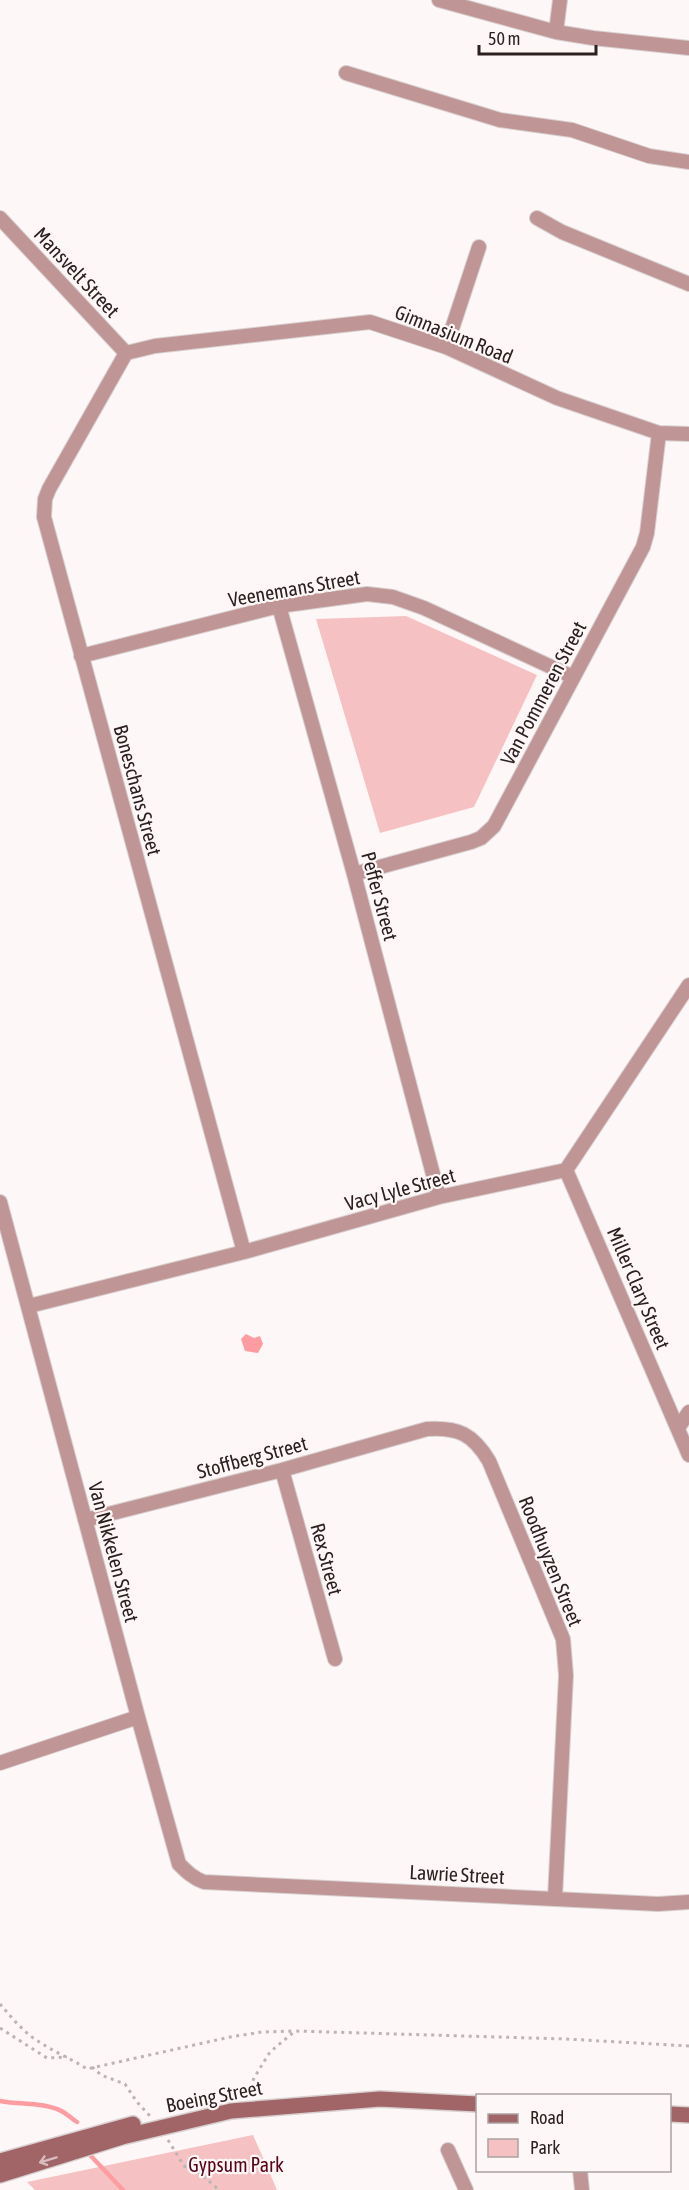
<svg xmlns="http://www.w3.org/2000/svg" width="689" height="2190" viewBox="0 0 689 2190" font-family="'Asap Condensed',sans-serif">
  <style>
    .green { fill: #f5c1c2 }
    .water { fill: #fe9da1 }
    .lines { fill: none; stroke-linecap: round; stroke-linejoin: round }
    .stream { stroke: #fe9da1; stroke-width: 4.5 }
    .street-casing { stroke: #d8d0d0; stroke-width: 16 }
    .secondary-casing { stroke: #d8d0d0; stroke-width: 18 }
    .path { stroke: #bdb5b5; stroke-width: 3; stroke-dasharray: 3 4.5; stroke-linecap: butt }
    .street { stroke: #c09596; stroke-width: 14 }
    .secondary { stroke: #a16467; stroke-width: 15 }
    .oneway { stroke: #d9bcbd }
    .labels { text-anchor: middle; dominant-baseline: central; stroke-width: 4.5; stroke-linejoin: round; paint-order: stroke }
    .street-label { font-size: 20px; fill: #2c2021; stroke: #fef7f7 }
    .park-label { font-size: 20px; fill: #5a0217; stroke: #fef7f7 }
  </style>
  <rect width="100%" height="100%" fill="#fef7f7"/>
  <!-- green -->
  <path class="green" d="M406 616 537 675 474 807 380 833 316 619Z
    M253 2135 277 2190H35L27 2182Z"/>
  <!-- water -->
  <path class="water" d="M246 1334 254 1338 260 1336 263 1344 258 1353 245 1351 241 1339Z"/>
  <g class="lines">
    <!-- stream -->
    <path class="stream" d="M0 2101C19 2105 39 2102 57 2109 64 2111 71 2118 77 2122
      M91 2156 123 2190"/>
    <!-- street casing -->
    <g class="street-casing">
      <path id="street" d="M439 0 556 32
        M560 0 556 32 593 38 689 48
        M346 73 500 120 572 130 649 156 689 162
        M0 218 126 353
        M537 218 562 232 689 284
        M446 347 479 247
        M126 353 49 489 45 499 44 517 244 1252
        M126 353 155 346 370 322 446 347 557 398 659 433 689 434
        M279 606 354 874 439 1197
        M81 656 279 606 367 594 393 597 424 608 573 677
        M354 874 471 842 481 838 494 826 643 547 647 533 659 433
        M566 1170 689 1455
        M0 1202 138 1717 179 1864C187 1872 193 1878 204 1882L658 1904 689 1902
        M29 1306 244 1252 439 1197 566 1170 689 985
        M678 1428 689 1412
        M282 1470 335 1659
        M85 1520 282 1470 427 1429C458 1427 473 1434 489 1461L563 1639 566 1675 555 1898
        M0 1763 138 1717
        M448 2150 466 2190
        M580 2170 582 2190"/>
    </g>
    <!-- secondary casing -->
    <g class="secondary-casing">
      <path id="secondary" d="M670 2114 689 2115
        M0 2161 133 2124
        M0 2175 122 2137 231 2111 380 2099 478 2104"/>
    </g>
    <!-- path -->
    <path class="path" d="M0 2004C12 2018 25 2034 41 2043 56 2053 72 2059 87 2069L230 2037 262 2032 294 2031
      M0 2028 47 2058 67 2057
      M92 2067 101 2075 125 2084 137 2102 150 2116
      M254 2095 251 2086 254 2078 270 2052 295 2031 566 2039 689 2046
      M168 2140 184 2166 201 2174 219 2190"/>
    <!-- street -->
    <use href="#street" class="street"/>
    <!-- secondary -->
    <use href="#secondary" class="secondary"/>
  </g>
  <!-- one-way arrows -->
  <defs><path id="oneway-shaft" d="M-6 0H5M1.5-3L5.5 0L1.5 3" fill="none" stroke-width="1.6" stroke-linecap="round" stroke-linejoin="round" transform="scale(1.5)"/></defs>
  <use class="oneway" href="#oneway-shaft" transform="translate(48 2160) rotate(163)"/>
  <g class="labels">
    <!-- street labels -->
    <g class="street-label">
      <text transform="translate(77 272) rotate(47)">Mansvelt Street</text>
      <text transform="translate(454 334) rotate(22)">Gimnasium Road</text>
      <text transform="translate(294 588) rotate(-10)">Veenemans Street</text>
      <text transform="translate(543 693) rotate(-62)">Van Pommeren Street</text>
      <text transform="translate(138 790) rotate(75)">Boneschans Street</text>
      <text transform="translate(380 896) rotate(75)">Peffer Street</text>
      <text transform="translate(400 1189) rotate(-15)">Vacy Lyle Street</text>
      <text transform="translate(639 1288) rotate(67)">Miller Clary Street</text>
      <text transform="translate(252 1457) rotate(-15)">Stoffberg Street</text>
      <text transform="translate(114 1552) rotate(75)">Van Nikkelen Street</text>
      <text transform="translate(327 1559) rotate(75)">Rex Street</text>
      <text transform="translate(551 1561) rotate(68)">Roodhuyzen Street</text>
      <text transform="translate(457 1874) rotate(3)">Lawrie Street</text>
      <text transform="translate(214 2096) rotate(-11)">Boeing Street</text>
    </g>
    <!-- park labels -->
    <g class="park-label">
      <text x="236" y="2164">Gypsum Park</text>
    </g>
  </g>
  <!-- legend -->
  <rect x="476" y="2094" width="195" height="78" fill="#fef7f7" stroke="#aaa1a1" stroke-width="1.5"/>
  <rect x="488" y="2114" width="30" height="9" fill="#a16467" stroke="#aaa1a1" stroke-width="1.5"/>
  <text x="530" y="2124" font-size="18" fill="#2c2021">Road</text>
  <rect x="488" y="2139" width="30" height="18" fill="#f5c1c2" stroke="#aaa1a1" stroke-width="1.5"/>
  <text x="530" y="2154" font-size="18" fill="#2c2021">Park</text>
  <!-- scale -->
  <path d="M479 45v9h117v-9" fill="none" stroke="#2c2021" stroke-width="3"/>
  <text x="488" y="45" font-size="18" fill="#2c2021" stroke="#fef7f7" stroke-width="4.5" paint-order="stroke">50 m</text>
</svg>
